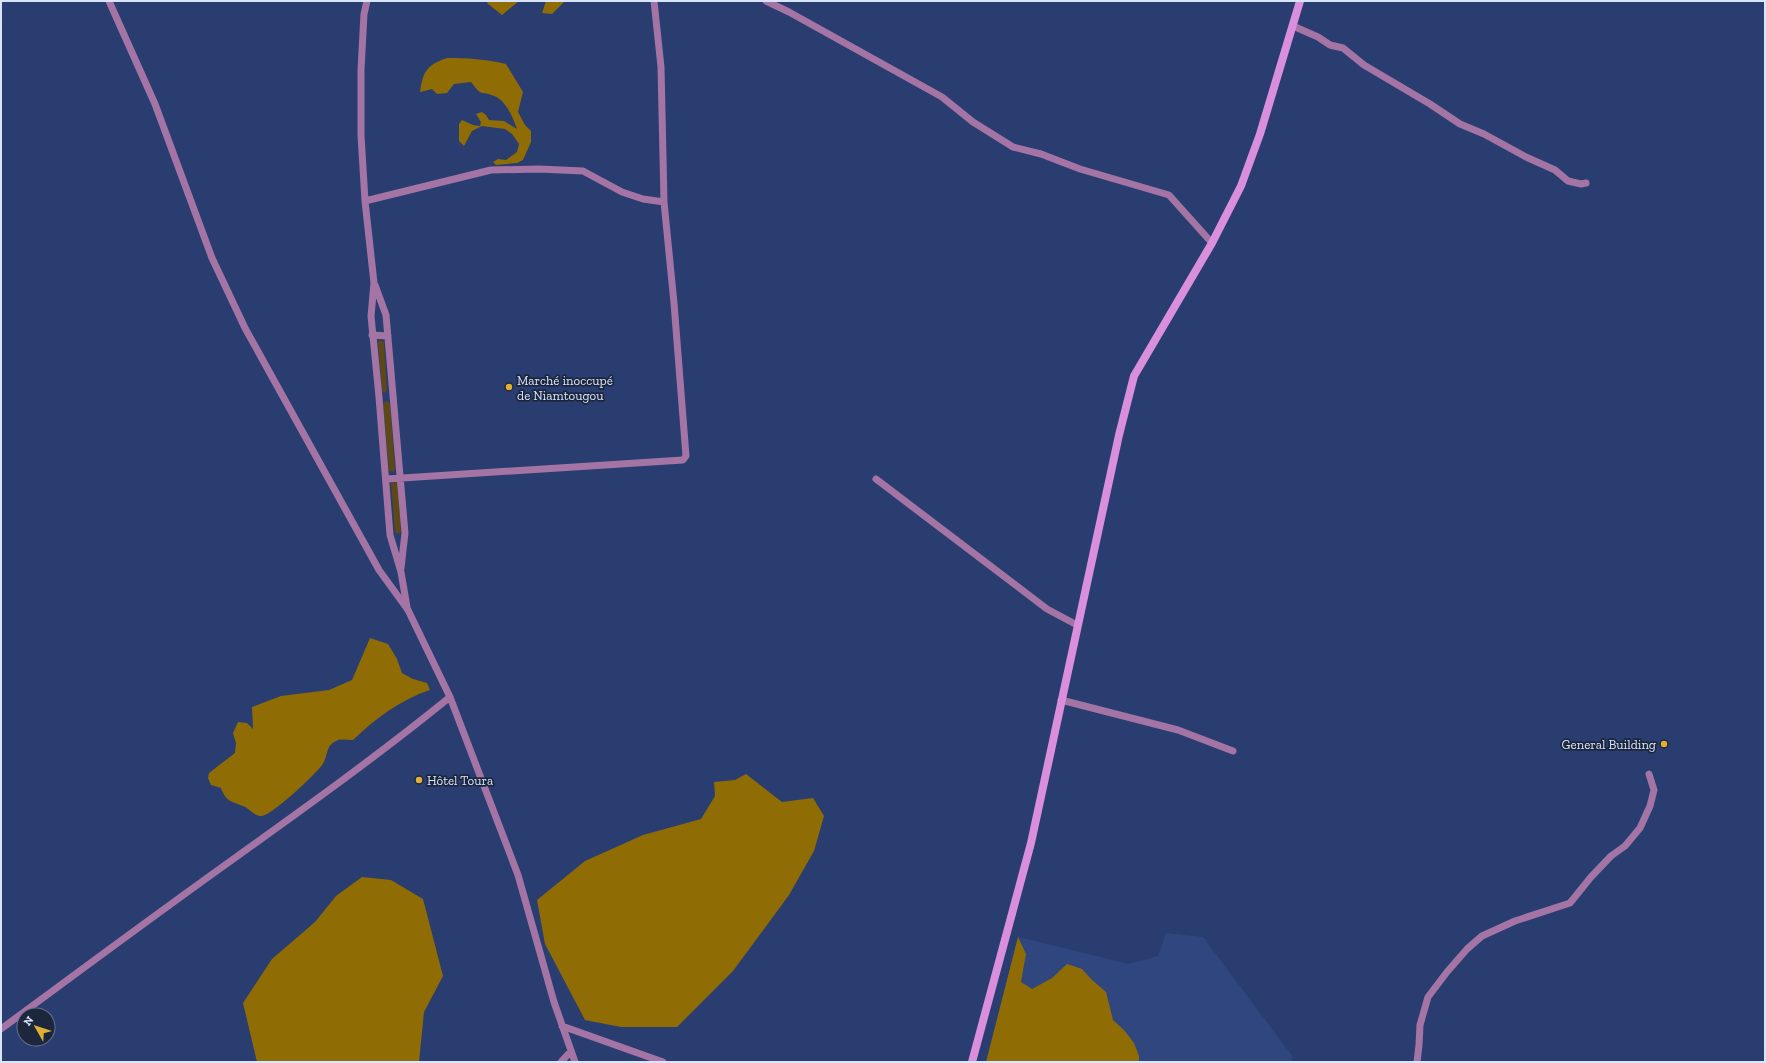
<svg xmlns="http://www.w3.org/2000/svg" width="1766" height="1063" viewBox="0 0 1766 1063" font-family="'Zilla Slab',serif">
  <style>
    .built { fill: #2f467f }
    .green { fill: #5c4818 }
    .forest { fill: #8f6c04 }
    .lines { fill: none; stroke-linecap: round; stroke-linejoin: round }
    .street { stroke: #a374a4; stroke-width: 7 }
    .secondary { stroke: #da8fdc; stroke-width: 8 }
    .poi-dot { fill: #e1af34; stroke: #1c263d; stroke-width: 1.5 }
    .labels { text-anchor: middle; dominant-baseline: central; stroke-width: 3.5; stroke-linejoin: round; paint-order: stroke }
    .poi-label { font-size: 13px; fill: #d9e4fd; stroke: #1c263d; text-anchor: start }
  </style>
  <rect width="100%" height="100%" fill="#293d70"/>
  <!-- built -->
  <path class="built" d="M1166 933 1203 937 1293 1057 1291 1062H986L1018 937 1129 964 1158 956Z"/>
  <!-- green -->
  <path class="green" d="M379 340 384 342 387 390 385 393 382 391 378 343Z
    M386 401 390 403 395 470 393 472 389 471 383 404Z
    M393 482 398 483 401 532 398 534 395 532 391 484Z"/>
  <!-- forest -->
  <path class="forest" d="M488 1H519L502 15 487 3Z
    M546 1H565L552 14 542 13Z
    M447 58C467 58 486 59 506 64L523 92 518 112 525 125 531 131V142L523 160 517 163 496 165 493 162 498 159 506 160 517 152 519 144 512 134 505 129 482 126 472 131 464 146 459 141V124L462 120 473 125 480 126 481 122 476 114 482 112 486 115 489 120 504 121 517 129C513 118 506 100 494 96 480 90 483 98 471 82L454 84 447 93 437 94 432 89 420 92C423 71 427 65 447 58Z
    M370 638 388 644 397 659 402 673 413 679 427 683 430 690C400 700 376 718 353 740 349 740 342 739 338 740 324 746 329 756 322 765 315 775 272 815 262 816 255 817 249 808 243 806 231 801 226 802 221 788L211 785 208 778 209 773 235 753 236 743 233 733 238 722 247 723 253 729 252 707 281 696 329 690 352 680Z
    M746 774 782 802 813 798 824 816 814 851 789 895 733 971 677 1027H621L585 1020 545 944 537 900 585 861 643 835 701 819 715 796 714 782 735 780Z
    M362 877 391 880 423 899 443 976 424 1012 419 1062H257L243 1003 272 959 315 922 336 896Z
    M1018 937 1026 954 1021 982 1032 989 1052 978 1067 964 1082 969 1091 979 1106 992 1113 1020 1124 1030 1134 1043 1139 1056V1062H986Z"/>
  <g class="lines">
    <!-- street -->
    <path class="street" d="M109 1 155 104 212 258 245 328 379 570 408 610 450 697 518 875 554 1002 575 1062
      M367 1 364 14 361 70V135L365 201 374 283 371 316 379 397 390 535 401 572 407 607
      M766 1 789 12 942 97 973 122 1013 147 1041 154 1080 169 1169 195 1212 243
      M1293 26 1318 37 1330 45 1343 48 1364 65 1430 104 1460 124 1484 134 1526 157 1555 170 1568 181 1581 184 1586 183
      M365 201 491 170 539 169 583 171 622 192 643 199 664 202
      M375 285 386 315 405 533 401 568
      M372 335 388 336
      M387 479 683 460 686 456 674 303 664 202 661 67 654 1
      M876 479 1047 609 1077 625
      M1061 700 1178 730 1233 751
      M562 1026 663 1062
      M1 1029C78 972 155 915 232 860 306 807 380 754 450 697
      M561 1062 571 1051
      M1417 1062 1419 1045 1420 1025 1428 997 1447 972 1467 949 1482 936 1515 921 1570 903 1591 877 1611 856 1625 846 1640 828 1650 806 1654 790 1649 774"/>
    <!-- secondary -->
    <path class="secondary" d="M972 1062 1031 843 1119 435 1134 376 1212 243 1241 186 1260 134 1300 1"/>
  </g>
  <!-- markers -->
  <g class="poi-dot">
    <circle cx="509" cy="387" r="4"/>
    <circle cx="1664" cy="744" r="4"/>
    <circle cx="419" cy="780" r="4"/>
  </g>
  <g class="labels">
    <!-- poi labels -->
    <g class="poi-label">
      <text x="517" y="380">Marché inoccupé<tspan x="517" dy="15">de Niamtougou</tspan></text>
      <text x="1656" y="744" text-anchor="end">General Building</text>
      <text x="427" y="780">Hôtel Toura</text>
    </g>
  </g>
  <!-- border -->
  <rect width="1766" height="1063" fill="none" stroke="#d9e4fd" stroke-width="4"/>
  <!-- north arrow -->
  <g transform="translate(36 1027) rotate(309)"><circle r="19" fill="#1c263d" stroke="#68728a"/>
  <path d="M0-3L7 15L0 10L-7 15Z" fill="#e1af34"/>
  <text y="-6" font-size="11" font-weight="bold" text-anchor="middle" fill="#d9e4fd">N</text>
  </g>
</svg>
